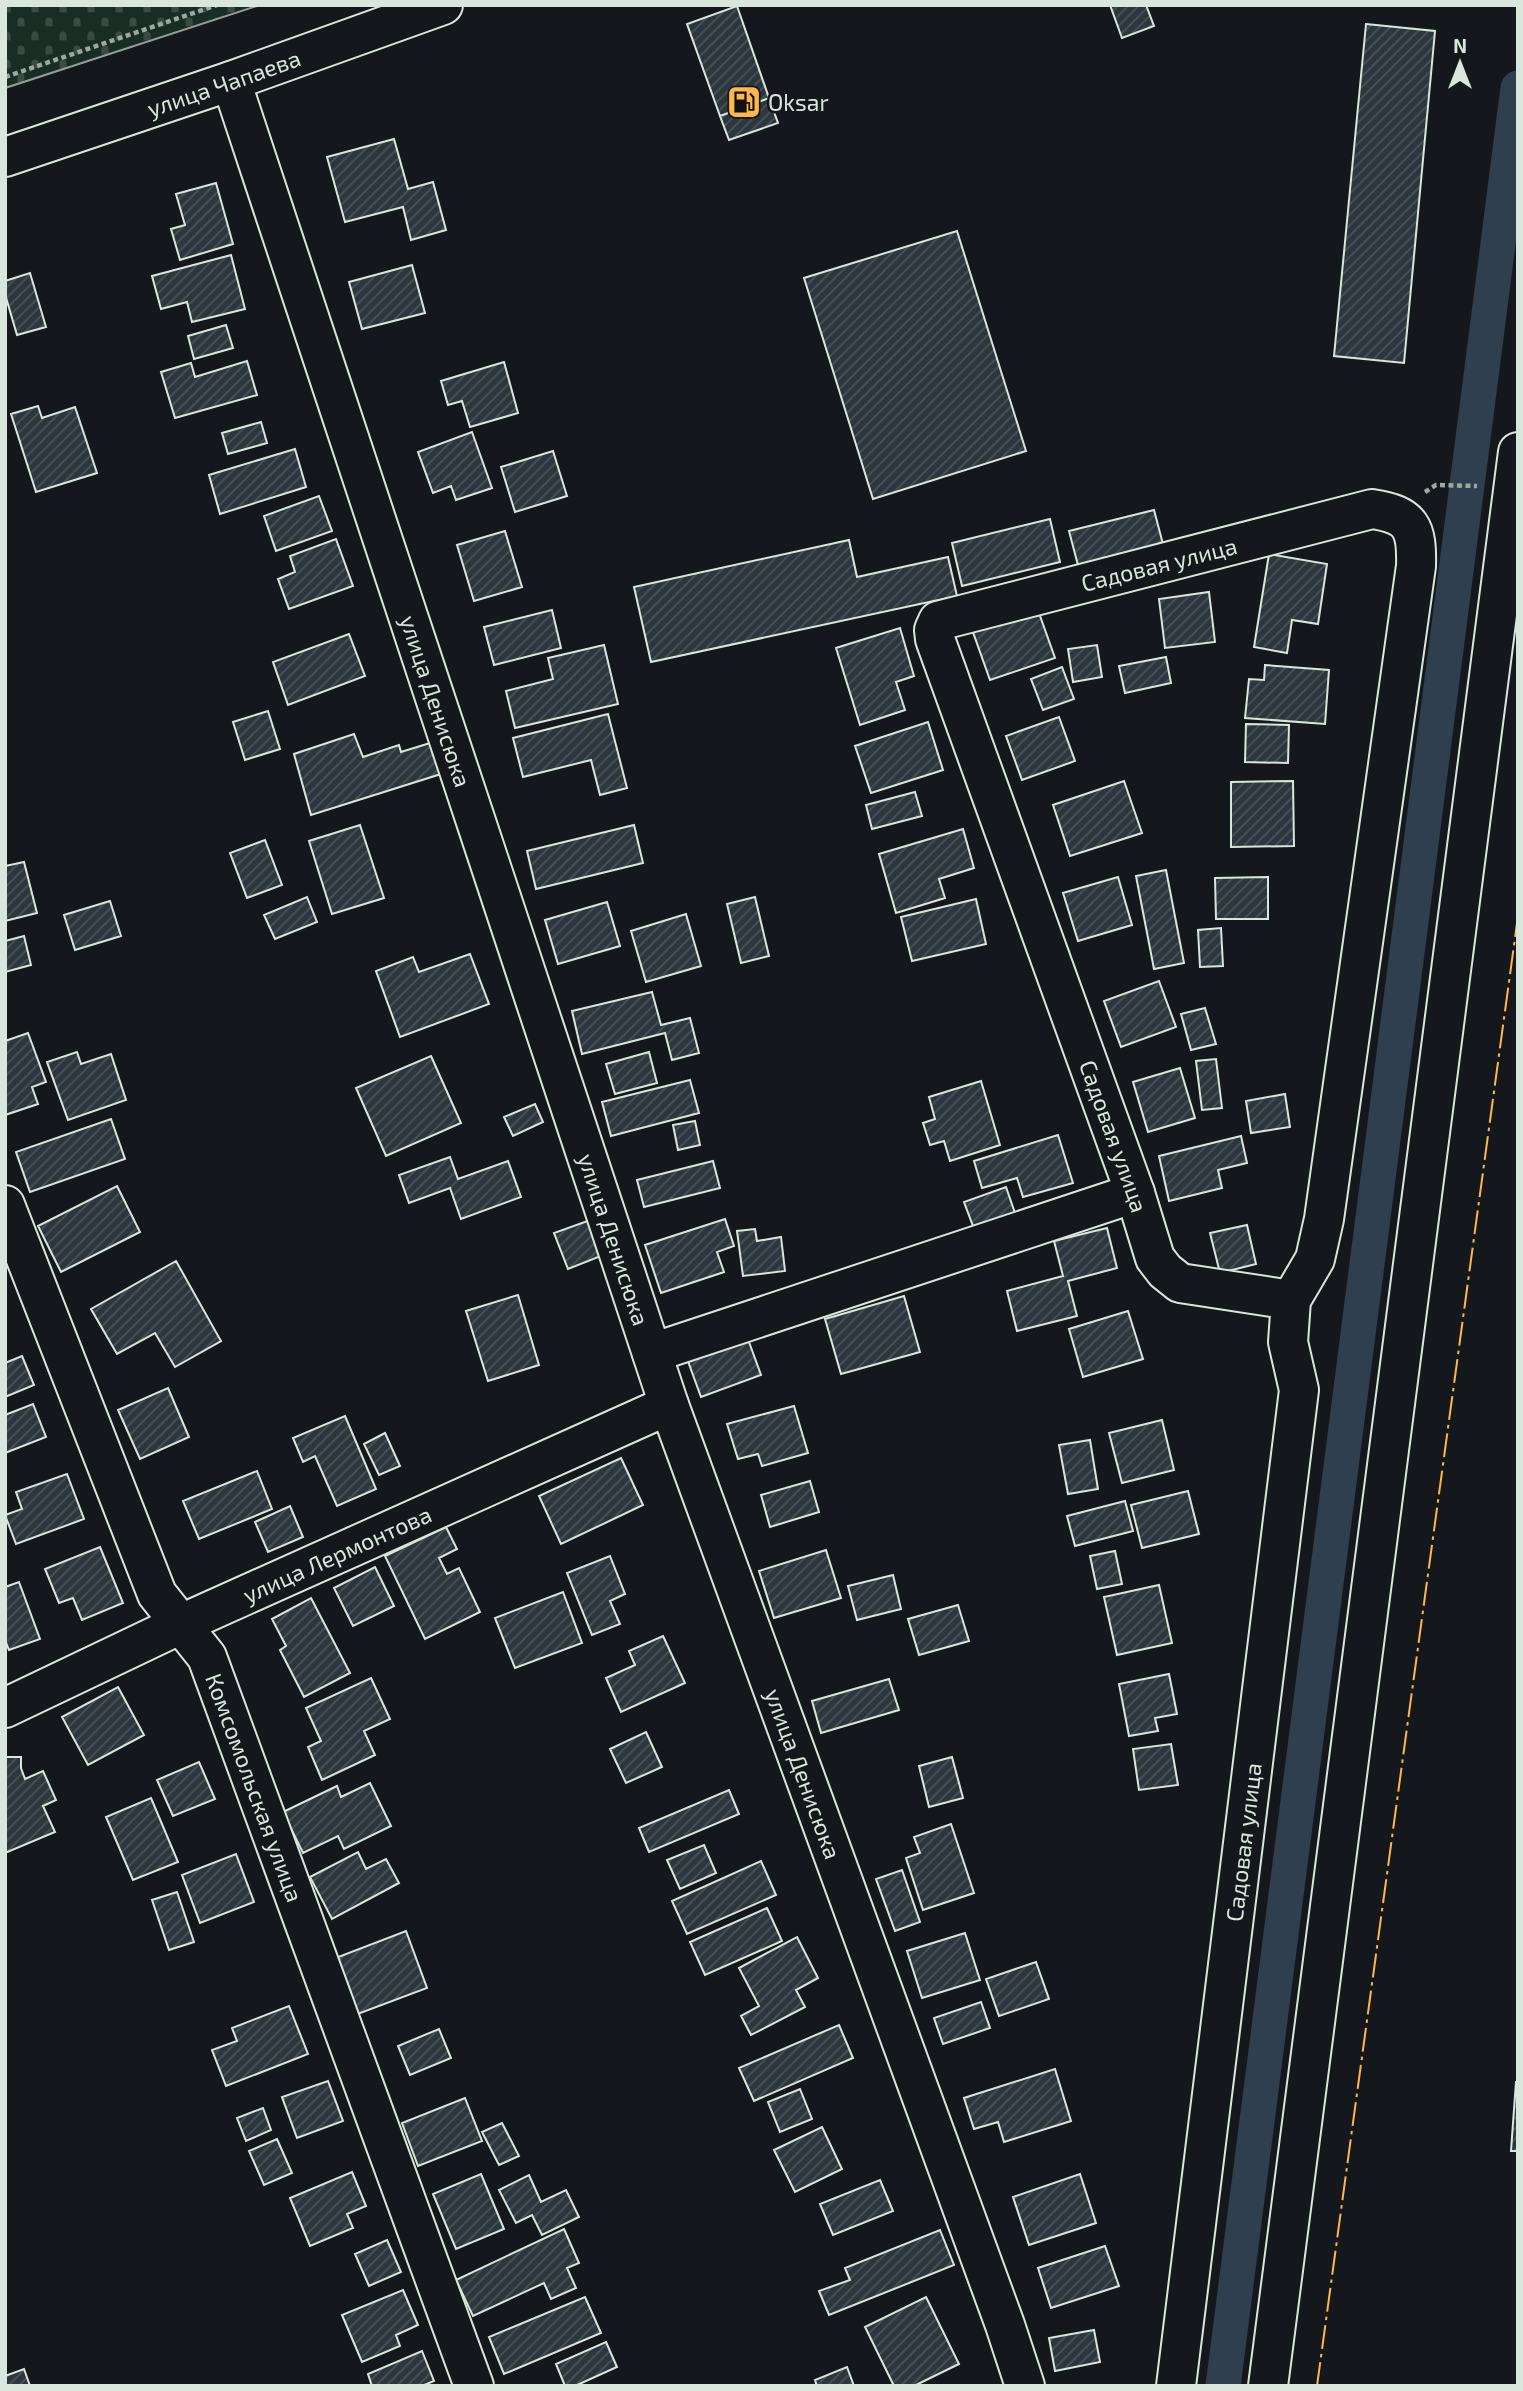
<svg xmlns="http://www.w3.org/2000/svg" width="1523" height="2391" viewBox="0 0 1523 2391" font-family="'Exo 2',sans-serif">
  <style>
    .cemetery { fill: url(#cemetery-stones); stroke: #939e99; stroke-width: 2 }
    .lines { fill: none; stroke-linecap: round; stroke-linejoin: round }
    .canal { stroke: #2f3f4d; stroke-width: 35 }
    .building { fill: url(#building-hatch); stroke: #d8e6dc; stroke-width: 2 }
    .minor-casing { stroke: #d8e6dc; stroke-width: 42 }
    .path { stroke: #9da8a2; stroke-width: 4.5; stroke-dasharray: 5 3.5; stroke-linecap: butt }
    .minor { stroke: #14181c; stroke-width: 38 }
    .power { stroke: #ffb74d; stroke-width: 2; stroke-dasharray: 24 5 3.5 5; stroke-linecap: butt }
    .labels { text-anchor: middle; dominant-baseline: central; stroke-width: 5; stroke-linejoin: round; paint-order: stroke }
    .street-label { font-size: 23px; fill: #d8e6dc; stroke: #14181c }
    .poi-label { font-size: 23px; fill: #d8e6dc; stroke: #14181c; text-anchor: start }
  </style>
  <defs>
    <pattern id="cemetery-stones" width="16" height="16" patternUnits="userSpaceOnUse" patternTransform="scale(1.75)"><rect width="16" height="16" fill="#1a2d24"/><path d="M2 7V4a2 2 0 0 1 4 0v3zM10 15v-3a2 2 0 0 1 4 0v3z" fill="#3b4b43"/></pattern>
    <pattern id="building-hatch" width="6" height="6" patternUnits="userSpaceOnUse" patternTransform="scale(1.75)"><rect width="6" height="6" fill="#2c363c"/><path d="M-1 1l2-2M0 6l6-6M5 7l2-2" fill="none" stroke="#4a5358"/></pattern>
  </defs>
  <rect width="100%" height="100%" fill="#14181c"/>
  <!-- cemetery -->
  <path class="cemetery" d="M5 5H260L5 88Z"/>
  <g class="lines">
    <!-- canal -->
    <path class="canal" d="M1223 2386 1518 88"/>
  </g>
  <!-- building -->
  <path class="building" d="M1110 5H1146L1154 26 1122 38Z
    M737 6 769 98 720 116 687 24Z
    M1366 24 1435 31 1404 363 1334 356Z
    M769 98 778 123 729 140 720 116Z
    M394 139 408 189 433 182 446 230 411 240 403 207 345 222 327 157Z
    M216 183 233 244 180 260 171 229 185 225 176 194Z
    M957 231 1026 451 873 499 804 278Z
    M231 255 245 309 192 322 187 302 161 309 152 276Z
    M412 265 425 313 362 329 349 282Z
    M30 273 46 327 17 335 5 294V281Z
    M226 325 233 348 194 359 188 336Z
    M247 361 257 395 175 418 161 372 191 363 195 377Z
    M504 362 518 413 470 427 462 401 448 405 441 381Z
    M38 406 42 418 75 407 97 473 36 492 11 414Z
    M261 422 267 443 228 454 222 433Z
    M472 432 492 488 456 500 451 486 433 493 418 452Z
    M295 449 306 487 220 514 209 475Z
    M553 451 567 496 515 512 501 467Z
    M319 496 332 531 276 551 264 516Z
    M1154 510 1164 548 1079 569 1069 531Z
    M1050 519 1060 562 962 586 952 543Z
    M505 531 522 587 474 601 457 545Z
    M336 539 353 586 289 609 278 579 295 572 290 556Z
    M849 540 857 577 948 557 957 596 651 662 634 587Z
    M1269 554 1327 564 1318 624 1292 620 1287 653 1254 647Z
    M1209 592 1215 642 1165 648 1159 599Z
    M1034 599 1055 658 990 680 969 621Z
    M552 610 561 648 494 665 484 627Z
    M900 628 914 676 896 682 905 710 860 725 836 648Z
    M349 634 365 676 288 705 273 662Z
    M604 645 618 704 515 728 506 691 553 679 548 658Z
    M1097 645 1102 677 1073 682 1068 649Z
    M1166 657 1171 683 1125 693 1119 666Z
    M1265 665 1329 670 1325 724 1245 718 1249 679 1264 680Z
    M1062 667 1074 699 1043 710 1031 679Z
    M268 711 280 749 245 760 233 722Z
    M608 714 627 788 600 795 591 760 523 777 513 738Z
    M1059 717 1075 761 1022 780 1006 736Z
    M928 722 943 770 871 793 855 746Z
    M1246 724 1289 725 1288 763 1245 762Z
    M354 734 363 757 399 745 401 752 430 743 441 774 311 815 294 754Z
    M1124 781 1142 833 1070 856 1053 805Z
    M1293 781 1294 846 1231 847V782Z
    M915 792 922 816 872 829 866 805Z
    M360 825 384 898 332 914 309 841Z
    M634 825 643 863 536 889 527 851Z
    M963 829 974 868 939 879 945 898 896 913 879 854Z
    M265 840 282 885 247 898 230 853Z
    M24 862 37 913 5 921V866Z
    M1166 870 1184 963 1154 969 1136 876Z
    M1118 877 1132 925 1078 941 1063 893Z
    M1268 877V919H1216L1215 878Z
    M307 897 317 922 275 939 264 915Z
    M755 897 769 956 741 963 727 904Z
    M976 899 986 944 912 961 901 917Z
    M110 901 121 936 75 950 64 915Z
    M607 902 620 946 558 964 545 920Z
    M686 914 701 966 646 982 631 931Z
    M1221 928 1223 966 1200 967 1198 930Z
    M24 936 31 965 5 972V941Z
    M470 954 489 1004 400 1037 376 971 413 957 419 972Z
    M1159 981 1176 1027 1121 1047 1104 1001Z
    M652 992 661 1025 690 1018 699 1053 672 1060 665 1033 582 1054 572 1011Z
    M1205 1008 1216 1044 1191 1050 1181 1014Z
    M28 1033 46 1082 32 1087 38 1104 5 1115V1041Z
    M77 1052 81 1064 111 1054 126 1100 68 1120 47 1062Z
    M649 1052 657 1083 615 1094 606 1064Z
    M431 1056 461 1123 386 1156 356 1088Z
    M1216 1059 1222 1108 1202 1110 1196 1061Z
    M1180 1068 1195 1118 1148 1132 1133 1082Z
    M690 1080 699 1113 611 1136 602 1102Z
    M981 1081 1000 1145 950 1161 944 1141 930 1145 923 1123 935 1119 929 1097Z
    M1285 1094 1290 1127 1251 1133 1246 1101Z
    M535 1104 543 1122 513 1136 504 1117Z
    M111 1119 125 1159 30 1192 16 1152Z
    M695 1121 700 1145 678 1150 673 1125Z
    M1058 1135 1073 1183 1023 1197 1017 1178 982 1188 974 1161Z
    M1241 1136 1247 1163 1218 1170 1222 1188 1169 1201 1159 1156Z
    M450 1157 458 1179 508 1161 521 1197 461 1219 450 1188 409 1203 399 1175Z
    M713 1161 720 1188 644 1207 637 1180Z
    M117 1186 140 1232 61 1272 38 1226Z
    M1006 1187 1017 1219 976 1234 964 1202Z
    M593 1219 606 1254 568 1269 554 1233Z
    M725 1219 734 1246 717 1252 724 1272 661 1293 645 1245Z
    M1247 1225 1256 1264 1220 1273 1210 1233Z
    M1107 1228 1117 1268 1068 1281 1077 1316 1017 1331 1007 1291 1063 1276 1054 1241Z
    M755 1229 757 1241 781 1237 785 1271 743 1276 737 1231Z
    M176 1261 221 1341 175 1367 155 1333 117 1354 91 1309Z
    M518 1295 539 1365 488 1381 466 1311Z
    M904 1296 920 1352 841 1374 825 1319Z
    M1128 1311 1143 1359 1083 1377 1069 1329Z
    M745 1331 761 1375 701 1397 685 1353Z
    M22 1356 34 1385 5 1397V1363Z
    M168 1388 189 1437 140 1459 118 1410Z
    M33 1404 46 1437 5 1453V1415Z
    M794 1406 808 1453 762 1466 758 1454 738 1459 727 1424Z
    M345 1416 376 1489 337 1506 315 1456 303 1462 293 1438Z
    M1162 1420 1174 1470 1122 1483 1109 1433Z
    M385 1433 400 1466 379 1475 364 1444Z
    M1090 1440 1098 1489 1068 1494 1059 1445Z
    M621 1458 643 1505 561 1544 539 1496Z
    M257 1471 272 1509 199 1539 183 1501Z
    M67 1474 84 1519 16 1544 5 1515 22 1509 16 1492Z
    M810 1481 819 1512 770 1527 761 1495Z
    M1188 1491 1199 1534 1142 1548 1131 1505Z
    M1125 1501 1133 1531 1075 1546 1067 1516Z
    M290 1506 303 1537 268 1552 255 1522Z
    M446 1527 457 1549 439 1558 447 1574 459 1568 480 1612 425 1639 385 1556Z
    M100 1547 123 1603 82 1620 73 1598 59 1603 45 1569Z
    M826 1550 841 1598 774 1618 759 1571Z
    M1115 1551 1122 1584 1097 1589 1090 1556Z
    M610 1556 625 1594 610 1601 620 1624 592 1635 567 1573Z
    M375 1567 394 1606 353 1626 334 1588Z
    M893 1575 901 1609 857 1620 848 1586Z
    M19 1582 40 1639 9 1650 5 1640V1587Z
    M1159 1585 1172 1643 1117 1655 1104 1597Z
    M563 1592 582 1643 515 1668 495 1618Z
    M311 1598 350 1673 304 1697 280 1650 286 1646 272 1619Z
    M958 1605 969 1641 919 1655 908 1619Z
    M663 1636 685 1683 621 1712 606 1678 635 1665 629 1651Z
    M1169 1674 1177 1714 1155 1718 1158 1731 1129 1736 1119 1684Z
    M371 1678 390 1719 364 1731 375 1755 322 1780 308 1747 321 1741 306 1708Z
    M889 1679 899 1710 821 1733 812 1701Z
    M118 1687 144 1735 88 1765 62 1717Z
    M646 1732 662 1767 626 1783 610 1749Z
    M1171 1744 1178 1785 1139 1790 1133 1749Z
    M5 1757H21V1768L25 1779 43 1771 56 1800 43 1806 55 1832 5 1853Z
    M952 1757 963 1798 929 1807 919 1766Z
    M199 1762 215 1799 173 1816 157 1780Z
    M370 1783 391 1826 344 1849 338 1836 303 1853 283 1812 337 1786 341 1797Z
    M729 1790 739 1814 649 1852 639 1828Z
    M151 1798 178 1862 133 1880 106 1817Z
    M951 1824 974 1893 923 1910 906 1858 920 1853 914 1837Z
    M704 1845 716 1873 680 1889 667 1860Z
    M358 1852 366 1869 386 1859 399 1883 332 1919 310 1877Z
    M236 1854 254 1902 200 1923 182 1875Z
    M761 1861 776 1895 687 1934 672 1901Z
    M902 1870 920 1922 895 1931 876 1879Z
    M177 1892 194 1942 169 1950 152 1900Z
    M767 1908 782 1941 705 1975 690 1942Z
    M406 1931 427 1988 355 2015 333 1959Z
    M965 1933 980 1980 922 1998 907 1951Z
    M797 1937 818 1978 796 1990 805 2007 751 2035 741 2016 759 2006 739 1968Z
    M1036 1962 1049 1999 999 2016 986 1979Z
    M981 2002 990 2028 943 2044 934 2018Z
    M289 2006 308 2054 226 2086 212 2050 237 2041 232 2028Z
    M839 2025 853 2058 754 2101 739 2068Z
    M439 2029 451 2058 410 2075 398 2046Z
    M1055 2069 1071 2121 1004 2142 998 2122 974 2129 964 2098Z
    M328 2081 343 2121 297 2138 282 2097Z
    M1516 2082H1518V2151H1511Z
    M800 2089 812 2119 780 2132 768 2102Z
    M465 2098 482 2141 418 2166 402 2123Z
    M263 2108 271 2130 246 2141 237 2118Z
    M502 2123 519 2156 499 2165 482 2132Z
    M822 2127 842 2169 795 2192 774 2150Z
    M277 2139 292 2173 264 2185 249 2151Z
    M352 2172 366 2206 347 2214 353 2228 310 2246 290 2198Z
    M481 2174 504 2229 456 2249 433 2194Z
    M1080 2174 1096 2223 1029 2245 1013 2197Z
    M529 2175 541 2202 566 2190 579 2217 542 2235 532 2215 516 2223 499 2190Z
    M880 2180 893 2211 833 2235 820 2204Z
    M564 2229 579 2263 567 2268 576 2288 551 2299 544 2283 473 2316 456 2280Z
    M940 2230 954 2265 829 2315 819 2291 850 2280 845 2268Z
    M387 2240 401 2272 369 2286 355 2254Z
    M1105 2246 1119 2286 1051 2308 1038 2268Z
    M403 2290 418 2325 396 2335 400 2346 362 2362 342 2315Z
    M585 2297 601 2333 504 2374 489 2337Z
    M926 2297 959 2364 914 2386H894L865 2327Z
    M1094 2330 1100 2362 1055 2371 1049 2338Z
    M606 2342 617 2367 575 2386H565L556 2364Z
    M422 2351 434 2381 422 2386H372L368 2374Z
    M847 2367 854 2386H817L815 2380Z
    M24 2369 30 2386H5V2376Z"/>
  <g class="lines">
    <!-- minor casing -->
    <g class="minor-casing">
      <g id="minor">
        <path id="s1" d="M231 81 669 1405 1005 2325 1025 2386"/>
        <path id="s2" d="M5 157 231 81 443 5"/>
        <path id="s3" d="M5 1205 157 1594 207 1657 474 2386"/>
        <path d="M652 1353 1135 1193"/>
        <path id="s4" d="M5 1708 181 1624 669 1405"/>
        <path id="s5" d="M1176 2386 1299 1390 1288 1342 1291 1300 1315 1259 1324 1219 1416 566C1417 528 1412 515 1372 509L938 621 934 630 935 639 1135 1193 1155 1258 1165 1271 1180 1283 1291 1300"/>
        <path d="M1268 2386 1518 452"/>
      </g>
    </g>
    <!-- path -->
    <path class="path" d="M5 77 217 5
      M1425 492 1436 485 1477 486"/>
    <!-- minor -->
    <use href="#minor" class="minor"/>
    <!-- power -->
    <path class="power" d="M1317 2386 1518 916"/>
  </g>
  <!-- icons -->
  <defs>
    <g id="fuel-square" transform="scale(1.75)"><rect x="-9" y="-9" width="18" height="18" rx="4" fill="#ffb74d" stroke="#14181c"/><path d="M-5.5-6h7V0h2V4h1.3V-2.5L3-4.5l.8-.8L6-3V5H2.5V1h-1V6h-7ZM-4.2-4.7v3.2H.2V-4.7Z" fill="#111"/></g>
  </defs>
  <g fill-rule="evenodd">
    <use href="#fuel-square" x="744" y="102"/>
  </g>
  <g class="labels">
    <!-- street labels -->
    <g class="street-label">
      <text stroke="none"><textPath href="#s2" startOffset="231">улица Чапаева</textPath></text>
      <text transform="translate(1159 564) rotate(-14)">Садовая улица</text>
      <text stroke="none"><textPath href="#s1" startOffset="653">улица Денисюка</textPath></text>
      <text stroke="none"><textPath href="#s5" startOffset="2922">Садовая улица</textPath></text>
      <text stroke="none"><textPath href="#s1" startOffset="1220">улица Денисюка</textPath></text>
      <text stroke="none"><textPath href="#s4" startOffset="366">улица Лермонтова</textPath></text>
      <text stroke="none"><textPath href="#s1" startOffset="1787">улица Денисюка</textPath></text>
      <text stroke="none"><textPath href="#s3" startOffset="637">Комсомольская улица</textPath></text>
      <text stroke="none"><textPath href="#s5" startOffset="548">Садовая улица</textPath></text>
    </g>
    <!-- poi labels -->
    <g class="poi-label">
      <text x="768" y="102">Oksar</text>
    </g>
  </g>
  <!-- border -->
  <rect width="1523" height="2391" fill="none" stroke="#d8e6dc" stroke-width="14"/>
  <!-- north arrow -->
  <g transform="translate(1460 63)" stroke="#14181c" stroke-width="5" paint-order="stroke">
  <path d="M0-5L12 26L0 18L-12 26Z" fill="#d8e6dc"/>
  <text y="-10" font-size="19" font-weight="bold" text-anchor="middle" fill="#d8e6dc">N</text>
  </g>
</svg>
